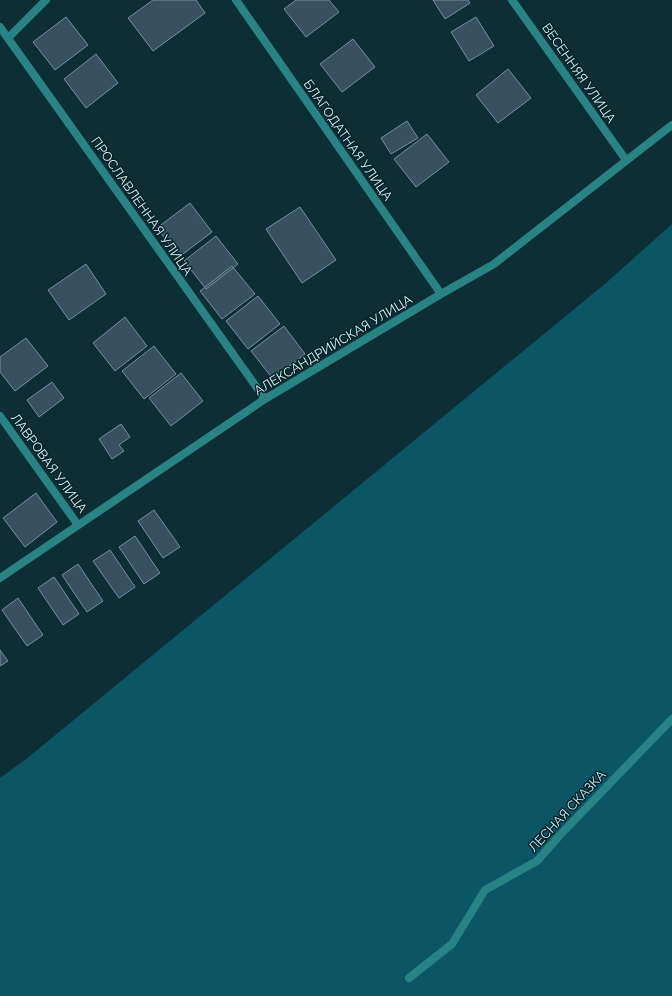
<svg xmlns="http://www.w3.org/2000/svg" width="672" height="996" viewBox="0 0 672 996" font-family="Raleway,sans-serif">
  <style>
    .green { fill: #0b5665 }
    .building { fill: #375160; stroke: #7590a1 }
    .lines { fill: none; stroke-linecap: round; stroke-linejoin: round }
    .service { stroke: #278384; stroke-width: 8 }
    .minor { stroke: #278384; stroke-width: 8 }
    .labels { text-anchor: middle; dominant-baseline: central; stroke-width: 3; stroke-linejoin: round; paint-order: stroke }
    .street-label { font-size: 13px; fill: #ddeff4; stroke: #03242b }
  </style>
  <rect width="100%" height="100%" fill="#0e2e35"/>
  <!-- green -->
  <path class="green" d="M672 224V996H0V778L25 760 606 283Z"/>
  <!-- building -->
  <path class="building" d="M153 0H196L205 13 153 51 128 18Z
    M296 0H329L339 12 306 37 284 9Z
    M433 0H468L470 3 445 19Z
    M66 17 88 45 55 70 33 42Z
    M476 17 494 46 469 61 451 32Z
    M353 39 375 67 342 92 320 64Z
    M96 54 118 83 86 108 64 79Z
    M508 69 531 98 498 123 476 95Z
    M407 121 418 138 391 154 381 138Z
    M427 134 449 162 416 187 394 159Z
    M190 203 212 232 179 257 157 228Z
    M300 207 336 260 302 283 266 229Z
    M216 236 238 264 206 289 184 261Z
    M86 264 106 294 69 320 48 290Z
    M232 266 255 294 222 319 200 291Z
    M258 296 280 324 248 349 226 321Z
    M125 317 147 346 115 371 93 343Z
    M284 326 305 354 273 379 251 351Z
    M26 338 48 366 15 391 0 372V357Z
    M154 346 176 374 144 399 122 371Z
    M181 373 203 401 171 426 149 398Z
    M52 382 64 398 39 417 27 400Z
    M121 424 130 437 119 445 124 451 112 459 99 439Z
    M36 493 57 522 25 547 3 518Z
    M154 510 180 547 163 558 138 521Z
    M135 536 160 573 144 584 119 547Z
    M110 550 135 587 119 598 93 561Z
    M78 564 103 601 87 612 62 575Z
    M54 577 79 614 63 625 38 588Z
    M18 598 43 635 27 646 2 610Z
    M0 650 8 661 0 666Z"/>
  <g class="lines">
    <!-- service -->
    <path class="service" d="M8 38 46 0"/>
    <!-- minor -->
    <path class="minor" d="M236 0 441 294
      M512 0 626 160
      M0 27 265 399
      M0 416 78 525
      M0 578 265 399 441 294 494 264 672 125
      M409 978 452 944 485 890 537 861 560 835 672 719"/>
  </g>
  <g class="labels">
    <!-- street labels -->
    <g class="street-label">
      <text transform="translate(579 73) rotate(55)">ВЕСЕННЯЯ УЛИЦА</text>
      <text transform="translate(348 140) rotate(55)">БЛАГОДАТНАЯ УЛИЦА</text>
      <text transform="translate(142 206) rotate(55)">ПРОСЛАВЛЕННАЯ УЛИЦА</text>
      <text transform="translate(333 345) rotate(-31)">АЛЕКСАНДРИЙСКАЯ УЛИЦА</text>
      <text transform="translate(49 463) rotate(54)">ЛАВРОВАЯ УЛИЦА</text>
      <text transform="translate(567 811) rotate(-47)">ЛЕСНАЯ СКАЗКА</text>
    </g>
  </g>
</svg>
